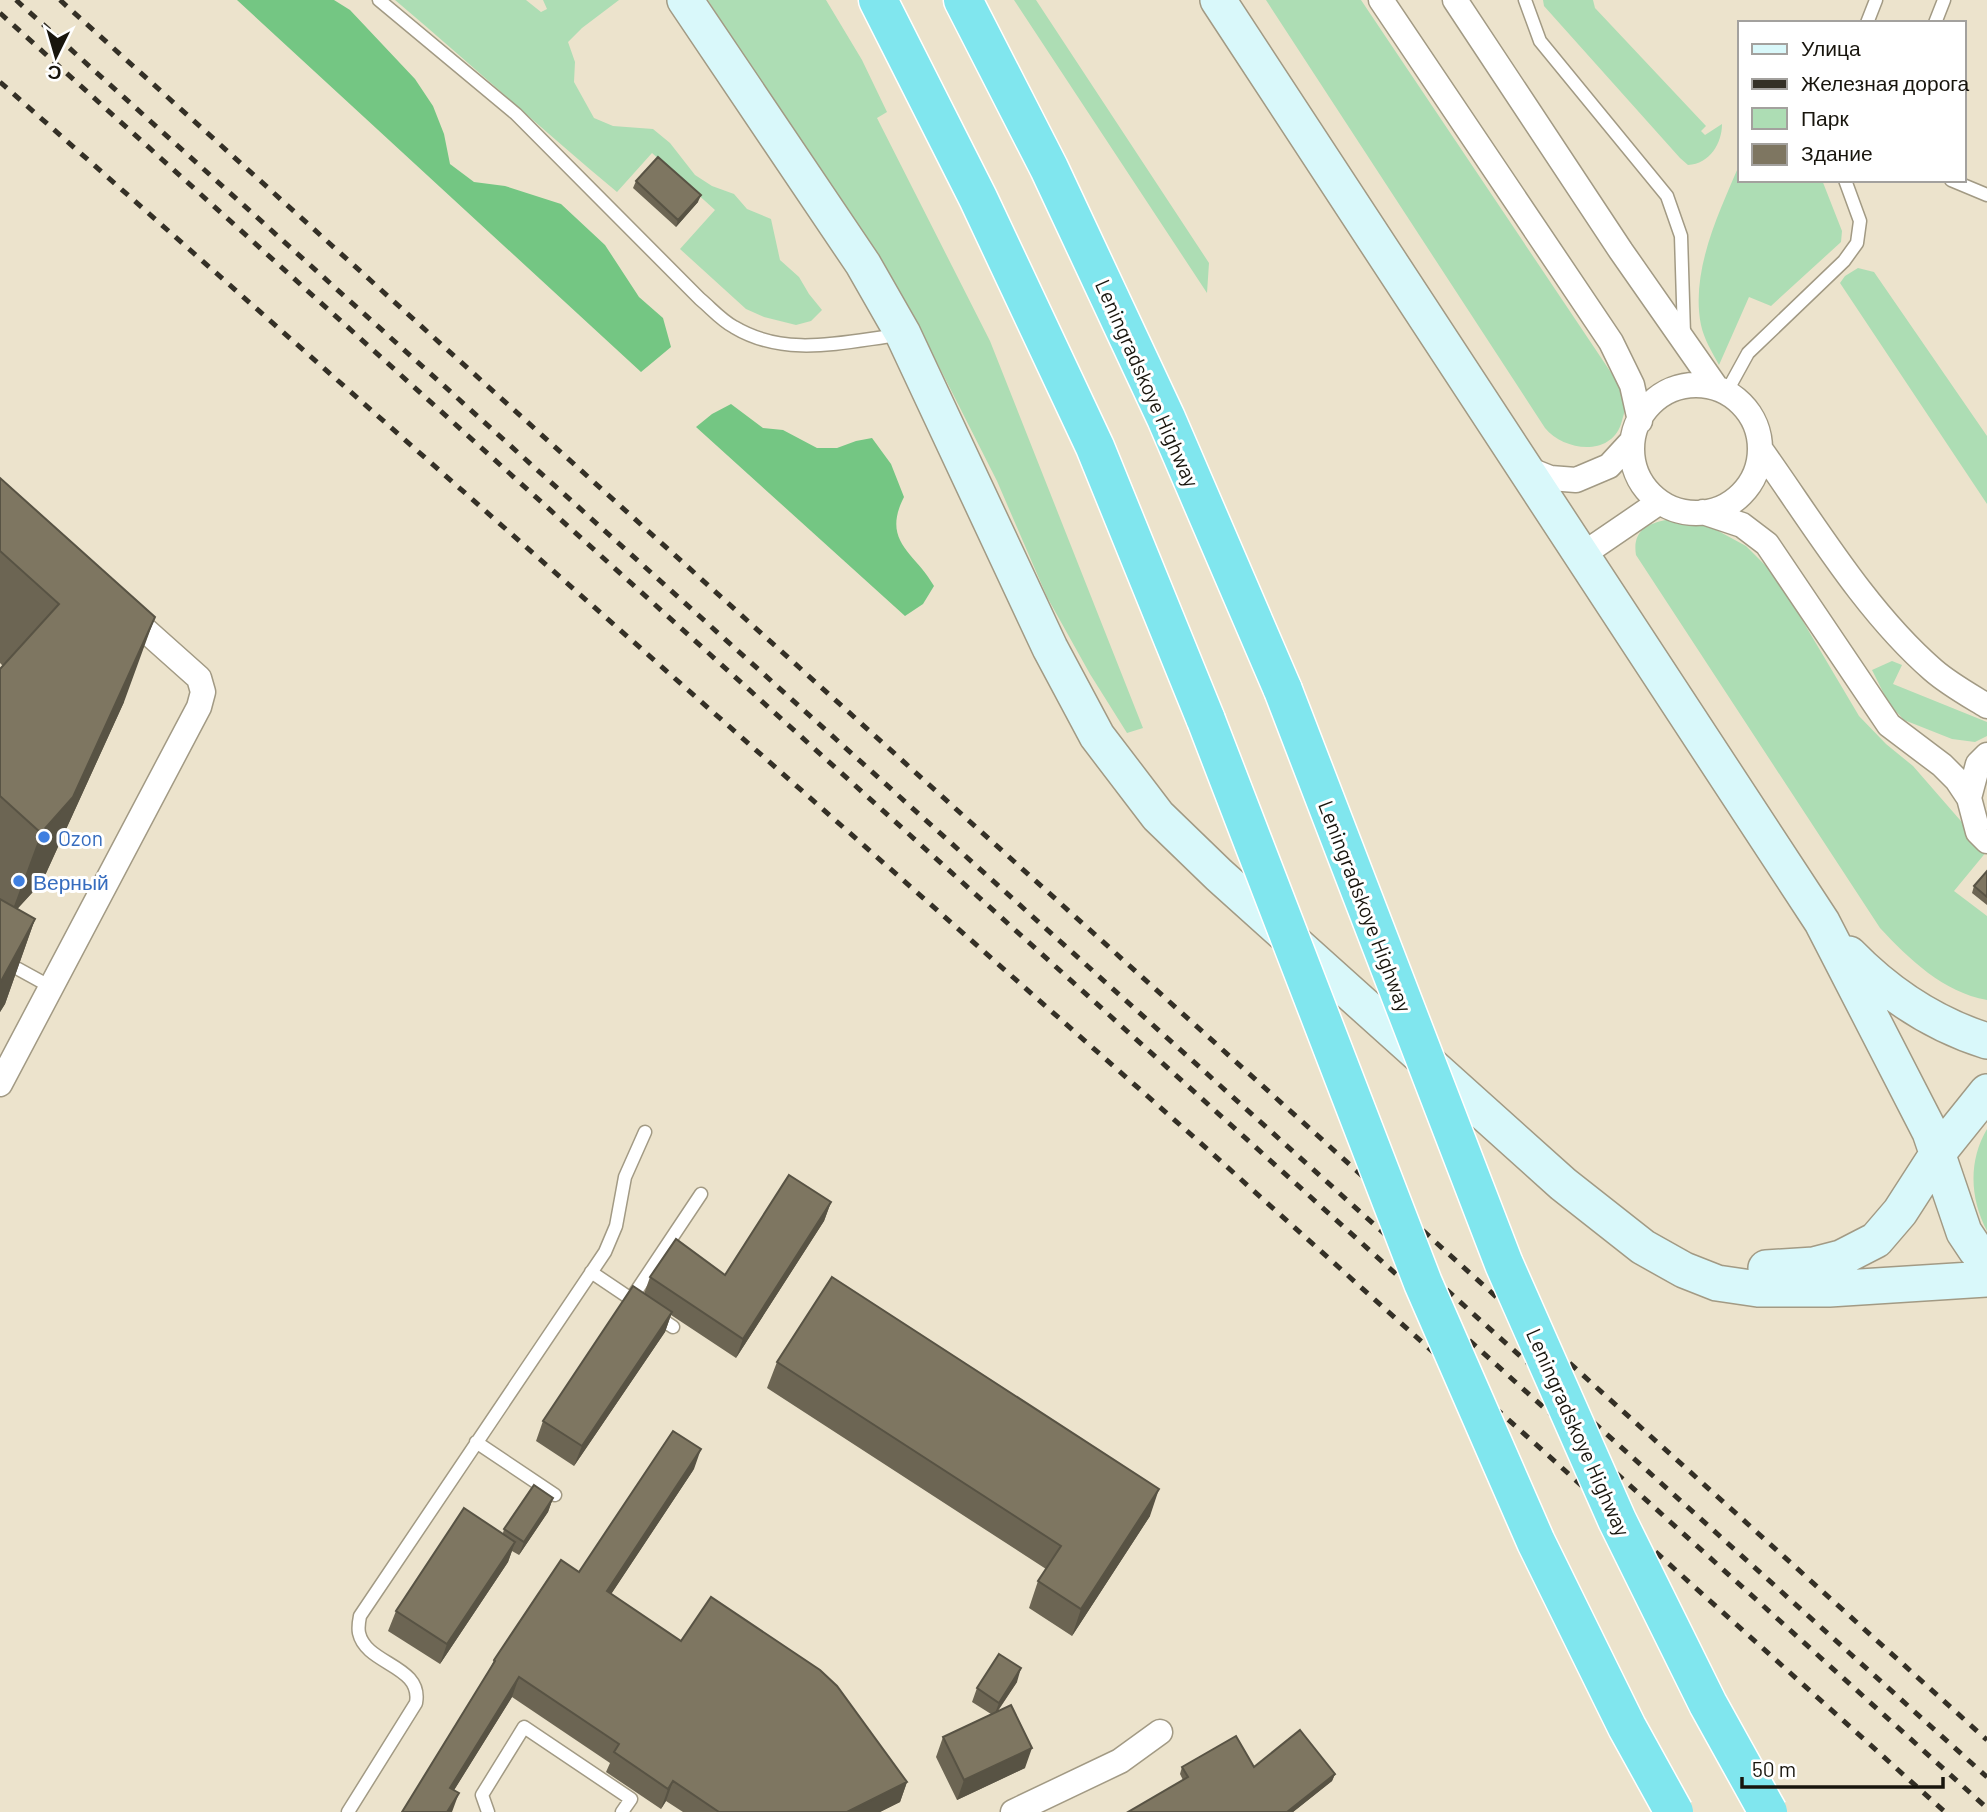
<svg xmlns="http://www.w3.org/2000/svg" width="1987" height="1812" viewBox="0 0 1987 1812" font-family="Barlow,sans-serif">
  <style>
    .green { fill: #adddb4 }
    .forest { fill: #74c683 }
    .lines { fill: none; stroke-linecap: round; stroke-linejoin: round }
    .lane-casing { stroke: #a29a84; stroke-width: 15 }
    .street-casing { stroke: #a29a84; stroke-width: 27 }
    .secondary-casing { stroke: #a29a84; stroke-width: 38 }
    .highway-casing { stroke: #fff; stroke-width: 41 }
    .lane { stroke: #fff; stroke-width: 12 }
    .street { stroke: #fff; stroke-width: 24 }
    .secondary { stroke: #d9f8fa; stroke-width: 35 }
    .highway { stroke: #80e6ee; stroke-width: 38 }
    .rail { stroke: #343026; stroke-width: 5; stroke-dasharray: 9 9; stroke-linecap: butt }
    .highway-bridge-casing { stroke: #fff; stroke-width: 41; stroke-linecap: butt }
    .highway-bridge { stroke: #80e6ee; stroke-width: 38 }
    .wall { fill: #6c6553 }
    .shaded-wall { fill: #585344 }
    .building { fill: #7e7661; stroke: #585344; stroke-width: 2 }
    .shop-dot { fill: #3f7fe0; stroke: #fff; stroke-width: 2.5 }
    .labels { text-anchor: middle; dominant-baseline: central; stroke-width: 6; stroke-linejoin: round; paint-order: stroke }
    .street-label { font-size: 21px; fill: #18150d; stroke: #fff }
    .shop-label { font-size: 21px; fill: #366cbe; stroke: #fff; text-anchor: start }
  </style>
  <rect width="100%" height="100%" fill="#ece3cc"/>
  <!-- green -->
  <path class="green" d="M395 0H526L541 12 547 9 543 0H619L582 28 568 42 575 62 574 82 594 118 613 126 653 129 670 143 695 175 712 186 734 194 747 209 771 219 780 260 799 277 809 294 822 310 811 321 796 325 764 317 746 309 680 249 715 210 652 153 617 192C541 129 470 63 395 0Z
    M708 0H826L862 60 887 112 877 118 990 341 1143 728 1127 733 1090 674 1047 597 997 481 918 325 870 243 788 128Z
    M1014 0H1036L1209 263 1207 293Z
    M1266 0H1361L1614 377C1618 385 1624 394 1625 402 1626 410 1623 416 1621 424 1610 457 1564 451 1545 428Z
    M1543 0H1593L1595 8 1706 126 1701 131 1705 135 1722 124C1722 143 1710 164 1688 165L1680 158 1544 6Z
    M1740 163V180H1822L1842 231 1841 242 1771 306 1749 297 1719 365C1712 352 1704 339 1701 325 1690 270 1720 211 1740 163Z
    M1858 268 1874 272 1987 436V504L1840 283 1845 276Z
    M1671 519 1709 526 1746 546 1776 576 1859 716 1886 744 1913 766 1987 851 1954 891 1987 916V1000C1943 992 1909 959 1880 928L1636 555C1632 530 1648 523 1671 519Z
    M1892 661 1902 665 1893 684 1987 722V736L1975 742 1952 739 1904 720 1889 704 1872 670Z
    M1987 1129V1231C1970 1199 1968 1161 1987 1129Z"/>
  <!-- forest -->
  <path class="forest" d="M237 0H334L350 10 415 79 433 106 444 134 450 164 474 182 505 186 561 204 605 245 639 297 663 318 671 347 641 372Z
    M731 404 763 428 783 430 817 448H837L856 441 872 438 891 464 904 497C881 542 915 552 934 586L923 604 905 616 696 427 712 414Z"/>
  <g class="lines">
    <!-- lane casing -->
    <g class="lane-casing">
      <path id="lane" d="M379 0 516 114 700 299C711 308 721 320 734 327 786 358 842 342 899 335
        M1525 0 1540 41 1667 196 1681 236 1684 334
        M1867 23 1876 0
        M1935 23 1944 0
        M1951 180 1987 195
        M1726 393 1748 353 1844 261 1857 243 1860 221 1845 180
        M0 959 51 987
        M591 1272 637 1303
        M631 1299 701 1194
        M655 1315 673 1327
        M476 1442 555 1495
        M348 1812 416 1703C423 1665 366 1665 359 1633 358 1628 359 1621 360 1616L605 1252 616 1226 625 1177 645 1132
        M488 1812 482 1795 524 1727 631 1799 622 1812"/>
    </g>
    <!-- street casing -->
    <g class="street-casing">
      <path id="street" d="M1381 0 1611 342 1632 385 1640 421
        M1455 0 1621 251 1716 387
        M1632 449a64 64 0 1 1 128 0a64 64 0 1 1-128 0Z
        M1761 450C1813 523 1865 611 1933 670 1949 684 1969 695 1987 706
        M1525 468 1550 478 1576 480 1609 466 1632 441
        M1703 512 1742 525 1767 544 1889 725 1942 765 1957 780 1969 798 1978 832 1987 841
        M1582 555 1658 503
        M1969 798 1978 764 1987 755
        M0 1084 199 707 203 692 199 678 125 612
        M1013 1812 1120 1761 1160 1732"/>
    </g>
    <!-- secondary casing -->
    <g class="secondary-casing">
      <path id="secondary" d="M685 0 863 264 903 334 1050 648 1097 736 1158 816 1219 875 1563 1184 1643 1247 1684 1270 1717 1283 1758 1289H1829L1987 1279
        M1218 0 1822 922 1930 1132 1964 1232 1976 1250 1987 1262
        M1849 954C1888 994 1933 1024 1987 1041
        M1766 1268 1814 1265 1841 1258 1876 1240 1900 1212 1938 1153 1987 1092"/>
    </g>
    <!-- highway casing -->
    <g class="highway-casing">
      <path id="highway" d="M878 0 978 198 1095 447 1206 720
        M963 0 1049 168 1166 418 1283 690"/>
    </g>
    <!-- lane -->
    <use href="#lane" class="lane"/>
    <!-- street -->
    <use href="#street" class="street"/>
    <!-- secondary -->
    <use href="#secondary" class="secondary"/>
    <!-- highway -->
    <use href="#highway" class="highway"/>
    <!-- rail -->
    <path class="rail" d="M16 0 1987 1777
      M60 0 1987 1740
      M0 13 1987 1808
      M0 82 1196 1139 1945 1812"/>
    <!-- highway-bridge casing -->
    <g class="highway-bridge-casing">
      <path id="highway-bridge" d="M1283 690 1504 1264 1617 1520 1708 1704 1768 1812
        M1206 720 1423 1283 1536 1542 1627 1727 1674 1812"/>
    </g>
    <!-- highway-bridge -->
    <use href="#highway-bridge" class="highway-bridge"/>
  </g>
  <!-- wall -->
  <path class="wall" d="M636 181 698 202 676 227 633 188Z
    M0 478 124 702 42 882 17 909 35 919 5 1004 0 1012V668L3 666 0 663Z
    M1987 871V905L1972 893 1974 886Z
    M831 1202 824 1221 736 1358 671 1315 665 1332 574 1466 536 1441 543 1421 644 1294 650 1277 725 1275Z
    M777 1362 1150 1516 1072 1636 1029 1608 1038 1581 1046 1569 767 1388Z
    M694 1469 611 1594 681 1641 907 1782 900 1802 880 1812H683L666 1801 661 1809 606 1772 610 1763 512 1697 454 1790 402 1812 490 1669 494 1660 579 1572Z
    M553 1498 548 1512 519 1555 512 1551 508 1562 440 1664 388 1631 396 1611 503 1533 504 1529Z
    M1017 1682 998 1711 1025 1768 957 1800 936 1757 943 1737 991 1714 972 1702 977 1688Z
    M1182 1767H1254L1335 1774 1332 1781 1293 1812H1128L1183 1780 1180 1774Z"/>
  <!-- shaded-wall -->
  <path class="shaded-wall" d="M701 195 698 202 676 227 678 220Z
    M155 617 124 702 42 882 10 917 41 833Z
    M35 919 5 1004 0 1012V983Z
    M831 1202 824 1221 736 1358 743 1339Z
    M672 1312 665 1332 574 1466 582 1446Z
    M701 1449 694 1469 600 1611 607 1591Z
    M1159 1489 1150 1516 1072 1636 1081 1609Z
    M553 1498 548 1512 519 1555 524 1542Z
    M515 1542 508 1562 440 1664 447 1644Z
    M1021 1668 1017 1682 994 1716 999 1703Z
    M519 1677 512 1697 443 1808 450 1788Z
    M1032 1748 1025 1768 957 1800 964 1780Z
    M1335 1774 1332 1781 1293 1812H1287Z
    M673 1781 666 1801 661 1809 668 1789Z
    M907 1782 900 1802 880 1812H847Z
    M459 1793 452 1812H447Z"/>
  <!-- building -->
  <path class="building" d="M658 157 701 195 678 220 636 181Z
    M0 478 155 617 73 797 41 833 0 796V669L59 604 0 551Z
    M1987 871V897L1974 886Z
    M0 899 35 919 0 983Z
    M789 1175 831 1202 743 1339 650 1277 676 1239 725 1275Z
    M832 1277 1159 1489 1081 1609 1038 1581 1061 1546 777 1362Z
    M633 1286 672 1312 582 1446 543 1421Z
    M673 1431 701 1449 607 1591 681 1641 711 1597 820 1670 837 1686 907 1782 847 1812H719L673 1781 668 1789 614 1752 619 1744 519 1677 450 1788 459 1793 447 1812H402L495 1661 494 1660 561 1560 579 1572Z
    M534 1485 553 1498 524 1542 504 1529Z
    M464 1508 515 1542 447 1644 396 1611Z
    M999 1654 1021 1668 999 1703 977 1688Z
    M1011 1705 1032 1748 964 1780 943 1737Z
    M1300 1730 1335 1774 1287 1812H1128L1188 1777 1182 1767 1236 1736 1254 1767Z"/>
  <!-- markers -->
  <g class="shop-dot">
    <circle cx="44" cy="837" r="7"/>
    <circle cx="19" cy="881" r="7"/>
  </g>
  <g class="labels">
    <!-- street labels -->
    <g class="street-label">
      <text transform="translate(1148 383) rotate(66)">Leningradskoye Highway</text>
      <text transform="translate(1366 906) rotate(69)">Leningradskoye Highway</text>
      <text transform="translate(1579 1432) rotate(66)">Leningradskoye Highway</text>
    </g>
    <!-- shop labels -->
    <g class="shop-label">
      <text x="58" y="837">Ozon</text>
      <text x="33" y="881">Верный</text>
    </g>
  </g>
  <!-- legend -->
  <rect x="1738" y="21" width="228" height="161" fill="#ffffff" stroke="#a3a19e" stroke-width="2"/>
  <rect x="1752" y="44" width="35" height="10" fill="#d9f8fa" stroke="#a3a19e" stroke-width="2"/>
  <text x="1801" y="56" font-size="21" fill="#18150d">Улица</text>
  <rect x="1752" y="79" width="35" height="10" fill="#343026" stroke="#a3a19e" stroke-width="2"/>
  <text x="1801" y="91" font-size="21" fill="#18150d">Железная дорога</text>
  <rect x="1752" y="108" width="35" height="21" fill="#adddb4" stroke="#a3a19e" stroke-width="2"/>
  <text x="1801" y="126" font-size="21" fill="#18150d">Парк</text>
  <rect x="1752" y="144" width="35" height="21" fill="#7e7661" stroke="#a3a19e" stroke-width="2"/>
  <text x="1801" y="161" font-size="21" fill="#18150d">Здание</text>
  <!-- north arrow -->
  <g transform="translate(56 56) rotate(185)" stroke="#ffffff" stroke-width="5" paint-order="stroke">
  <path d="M0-5L12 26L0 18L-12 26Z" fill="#18150d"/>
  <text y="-10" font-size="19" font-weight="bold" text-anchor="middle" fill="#18150d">С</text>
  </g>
  <!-- scale -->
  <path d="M1742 1777v10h201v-10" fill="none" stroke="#18150d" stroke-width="3.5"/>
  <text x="1752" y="1777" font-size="21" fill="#18150d" stroke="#ffffff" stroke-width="5" paint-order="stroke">50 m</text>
</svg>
